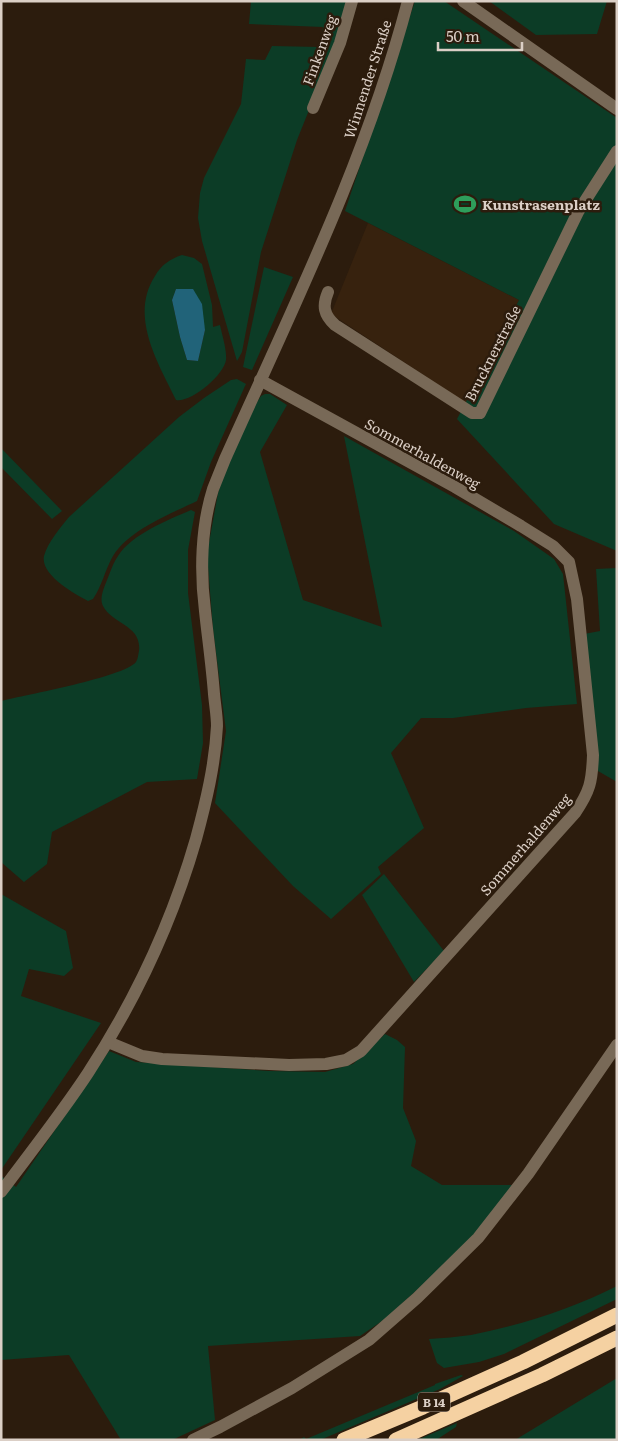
<svg xmlns="http://www.w3.org/2000/svg" width="618" height="1441" viewBox="0 0 618 1441" font-family="Literata,serif">
  <style>
    .built { fill: #37220e }
    .green { fill: #0c3c26; fill-rule: evenodd }
    .water { fill: #216379 }
    .lines { fill: none; stroke-linecap: round; stroke-linejoin: round }
    .minor { stroke: #786957; stroke-width: 12 }
    .highway { stroke: #f5d1a2; stroke-width: 15 }
    .labels { text-anchor: middle; dominant-baseline: central; stroke-width: 5; stroke-linejoin: round; paint-order: stroke }
    .shield { fill: #2c1c0d; stroke: #a6998e; stroke-width: 1 }
    .shield-label { font-size: 12px; font-weight: bold; fill: #dbcfc6 }
    .street-label { font-size: 14px; fill: #dbcfc6; stroke: #2c1c0d }
    .poi-label { font-size: 14px; font-weight: bold; fill: #dbcfc6; stroke: #2c1c0d; text-anchor: start }
  </style>
  <rect width="100%" height="100%" fill="#2c1c0d"/>
  <!-- built -->
  <path class="built" d="M368 223 519 300 466 403 331 314Z"/>
  <!-- green -->
  <path class="green" d="M251 1H348L336 43 297 140 261 252 242 352 237 361 202 241 198 218 200 193 204 178 241 104 246 59 265 60 272 46 319 47 323 27 249 24Z
    M415 1H444L617 118V551L554 524 457 419 519 300 345 211Z
    M489 1H607L597 34 536 35Z
    M182 255 194 258 202 264 212 305 213 327 220 325C222 335 227 350 226 360 224 375 191 403 176 400 158 363 129 316 155 276 161 265 170 259 182 255ZM176 289 205 330 198 361 187 360 180 337 172 300Z
    M264 267 293 277 252 370 243 367Z
    M237 379 246 384 245 386 211 462 197 501C170 514 129 530 113 556 105 570 102 586 93 599L88 601C75 594 40 575 44 556 48 542 60 528 69 517L179 417 204 398 231 380Z
    M265 394H270L287 405 260 452 303 600 382 627 344 436 514 531 554 559 563 574 577 704 526 708 453 718H421L391 753 424 828 378 867 381 874 331 919 293 886 215 803 226 731 213 629 207 554 218 493 225 470 255 405 261 396Z
    M1 448 62 511 52 519 1 467Z
    M191 510 195 512 188 550V593L202 705 203 743 197 779 147 782 52 832 47 864 24 882 1 862V701C25 695 124 677 136 662 138 659 138 655 139 651 142 625 112 624 103 606 99 598 104 588 107 580 110 573 113 563 118 556 132 534 168 520 191 510Z
    M617 568V782L598 771 584 634 600 631 596 569Z
    M384 874 444 951 414 982 362 895Z
    M1 894 66 931 73 968 64 976 29 969 21 996 101 1023 1 1170Z
    M385 1034 397 1040 405 1047 403 1108 416 1141 411 1166 442 1185H512L472 1240 385 1319 360 1336 208 1346 215 1420 172 1440H121L69 1355 1 1360V1176L16 1187 109 1051 136 1062 269 1071 325 1072 353 1064Z
    M617 1286V1299L504 1354 479 1362 444 1368 437 1363 429 1339C443 1338 457 1337 471 1335 521 1325 572 1309 617 1286Z
    M461 1375 463 1376 440 1389 320 1440H299L304 1437 306 1439 435 1385V1384Z
    M617 1378V1440H515Z
    M457 1423 456 1427 436 1440H417Z"/>
  <!-- water -->
  <path class="water" d="M176 289H193L202 304 205 330 198 361 187 360 180 337 172 300Z"/>
  <g class="lines">
    <!-- minor -->
    <path class="minor" d="M463 1 617 109
      M313 108 340 43 352 1
      M328 292C322 306 324 315 335 325L472 413H480L578 212 617 151
      M108 1042 142 1056 162 1059 289 1065 326 1064 346 1060 361 1051 575 813C590 791 592 782 593 755L577 599 569 562 553 546 521 526 455 487 260 380
      M1 1192C30 1153 61 1114 88 1073 135 1001 172 922 196 839 206 802 215 765 217 726 217 716 215 705 214 694 212 667 208 639 205 611 200 572 201 527 213 489 217 479 221 469 225 459 292 309 366 161 408 1
      M193 1440 220 1427 292 1388 369 1340 417 1298 478 1238 528 1174 617 1045"/>
    <!-- highway -->
    <path class="highway" d="M344 1440 423 1407 523 1362 617 1315
      M396 1440 542 1375 617 1338"/>
  </g>
  <!-- icons -->
  <defs>
    <g id="stadium-bare" transform="scale(1.725)"><path d="M0-5a6.5 5 0 1 0 0 10a6.5 5 0 1 0 0-10ZM-3.5-1.8h7v3.6h-7Z" fill="#2e9e5b" stroke="#2c1c0d" stroke-width="2.5" paint-order="stroke"/></g>
  </defs>
  <g fill-rule="evenodd">
    <use href="#stadium-bare" x="465" y="204"/>
  </g>
  <g class="labels">
    <!-- shield labels -->
    <rect class="shield" x="418" y="1392.5" width="32" height="19" rx="4"/>
    <g class="shield-label">
      <text x="434" y="1402">B 14</text>
    </g>
    <!-- street labels -->
    <g class="street-label">
      <text transform="translate(319 50) rotate(-70)">Finkenweg</text>
      <text transform="translate(367 79) rotate(-72)">Winnender Straße</text>
      <text transform="translate(492 353) rotate(-63)">Brucknerstraße</text>
      <text transform="translate(423 453) rotate(29)">Sommerhaldenweg</text>
      <text transform="translate(525 844) rotate(-49)">Sommerhaldenweg</text>
    </g>
    <!-- poi labels -->
    <g class="poi-label">
      <text x="482" y="204">Kunstrasenplatz</text>
    </g>
  </g>
  <!-- border -->
  <rect width="618" height="1441" fill="none" stroke="#dbcfc6" stroke-width="5"/>
  <!-- scale -->
  <path d="M438 42v8h84v-8" fill="none" stroke="#dbcfc6" stroke-width="2.5"/>
  <text x="446" y="42" font-size="15" fill="#dbcfc6" stroke="#2c1c0d" stroke-width="4" paint-order="stroke">50 m</text>
</svg>
